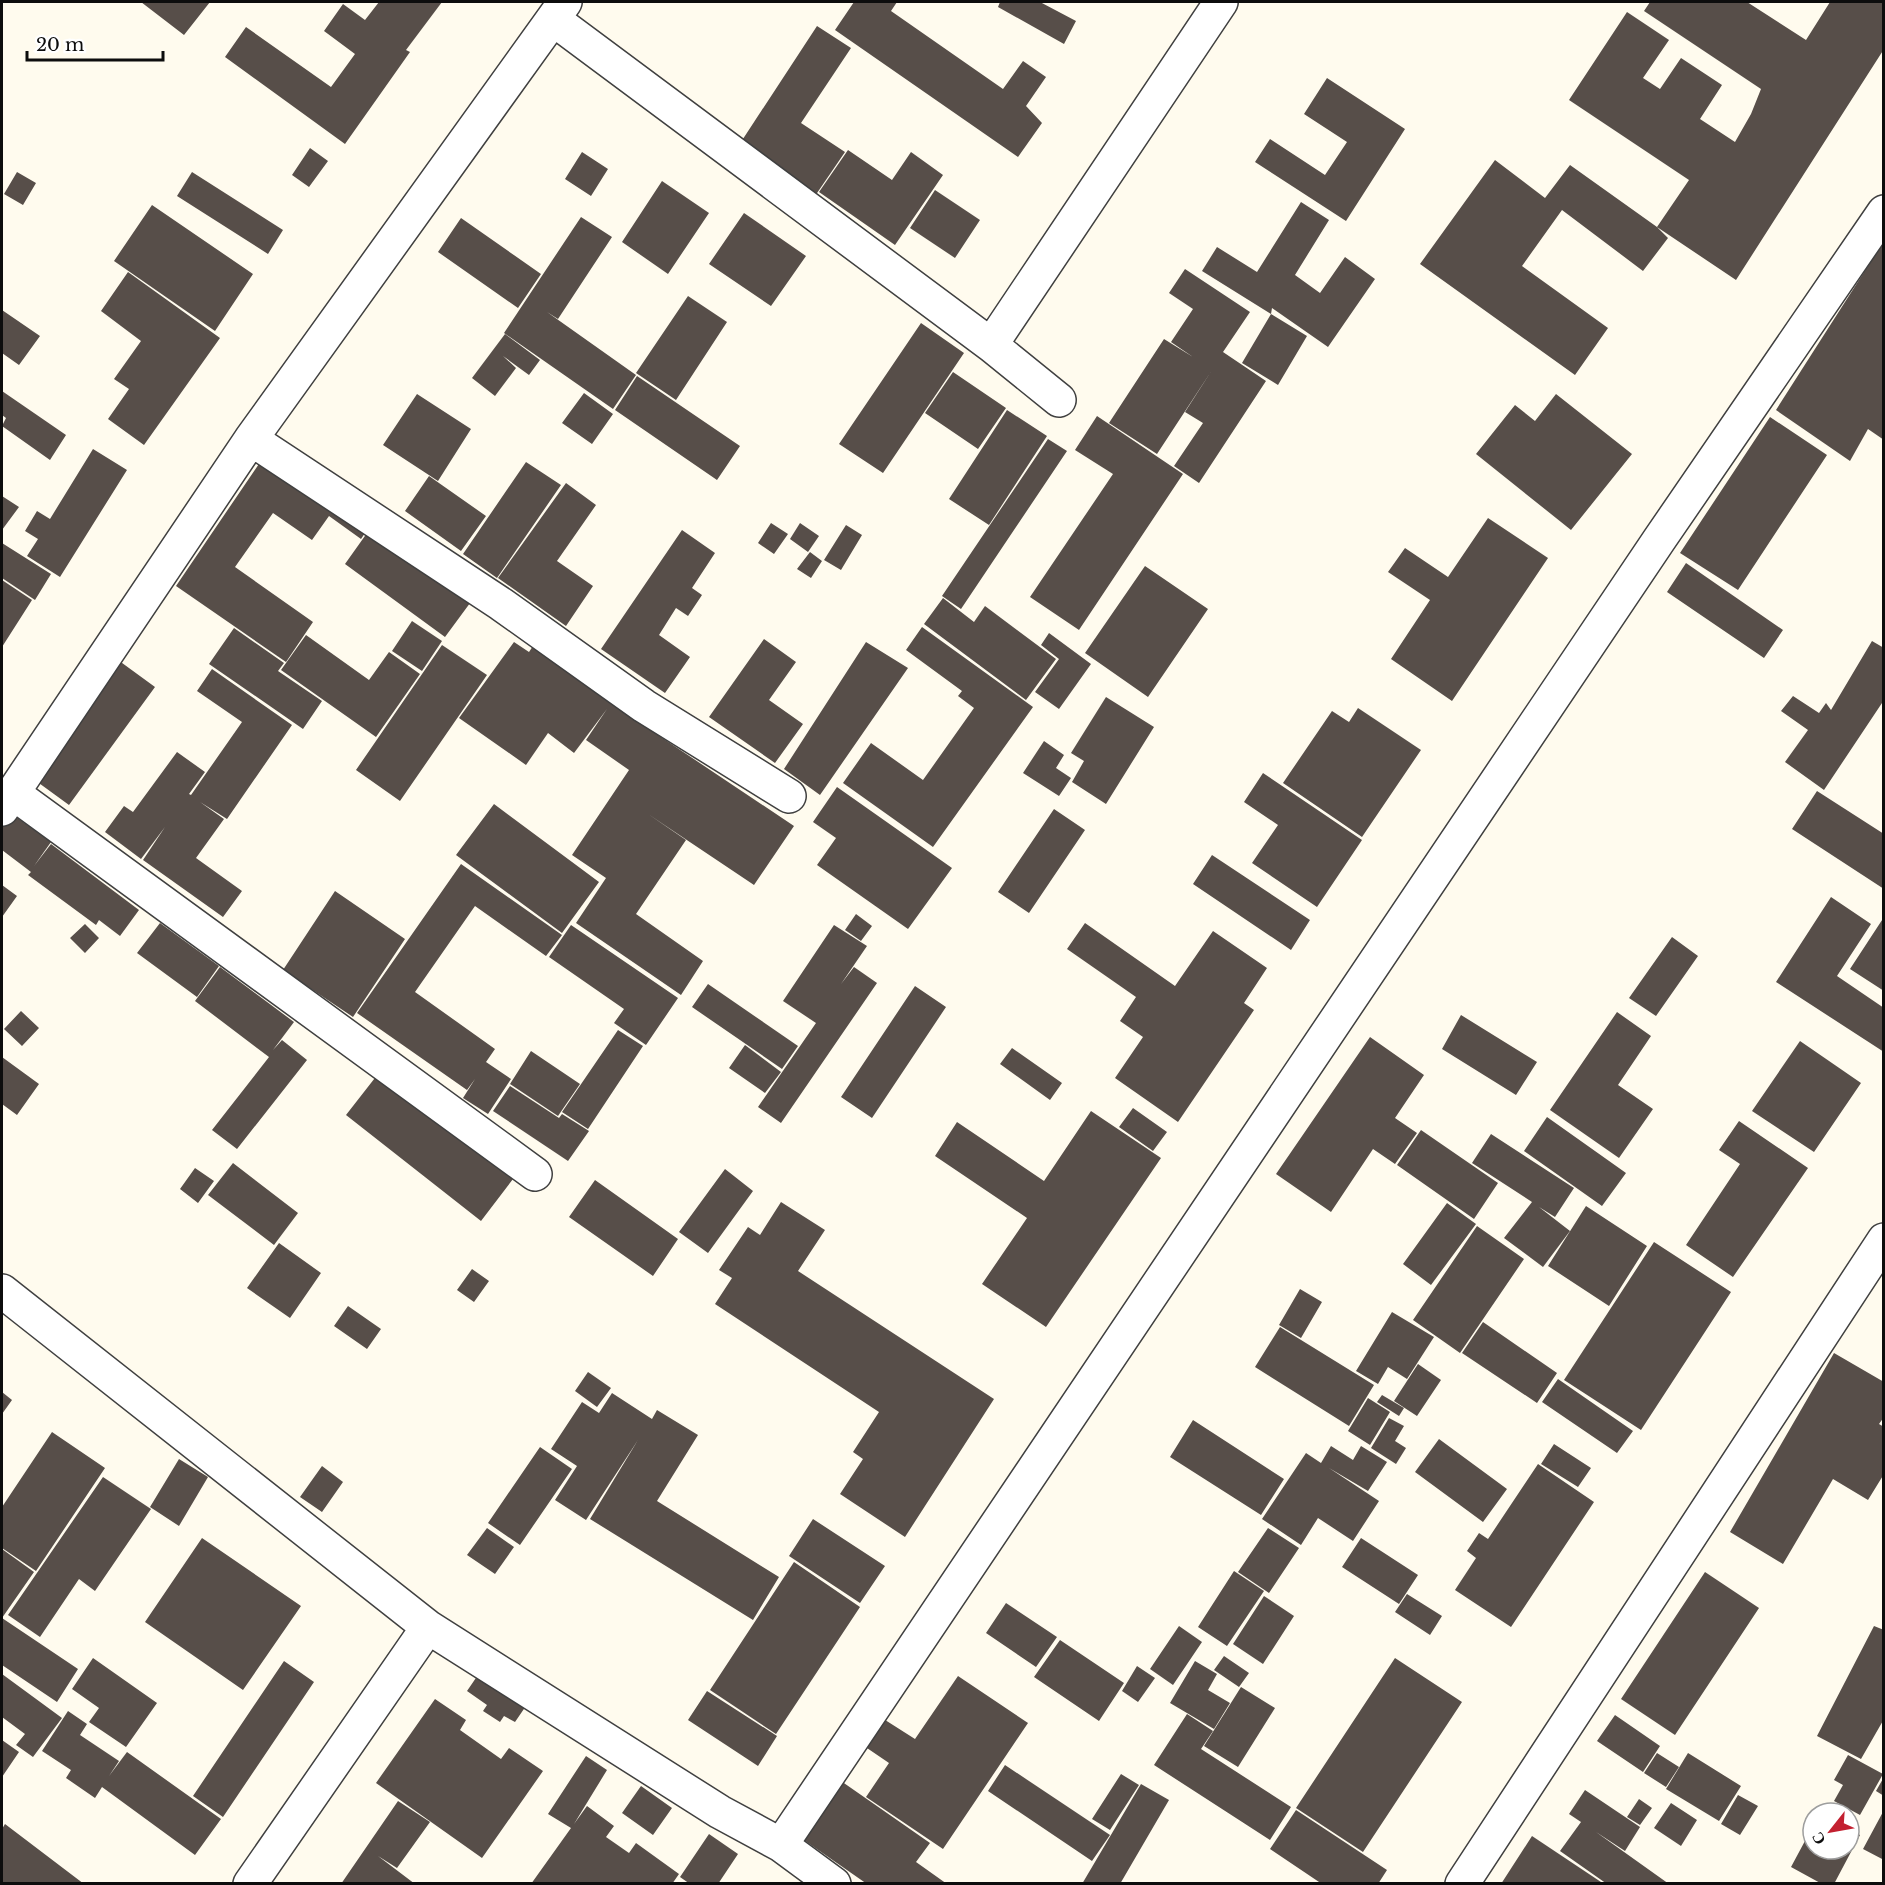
<svg xmlns="http://www.w3.org/2000/svg" width="1885" height="1885" viewBox="0 0 1885 1885" font-family="'Libre Baskerville',serif">
  <style>
    .building { fill: #574e49 }
    .lines { fill: none; stroke-linecap: round; stroke-linejoin: round }
    .minor-casing { stroke: #404040; stroke-width: 36 }
    .minor { stroke: #fff; stroke-width: 33 }
  </style>
  <rect width="100%" height="100%" fill="#fffbee"/>
  <!-- building -->
  <path class="building" d="M141 2H210L184 35Z
    M379 2H442L406 50 410 52 345 144 225 57 246 27 331 87 355 54 324 31 343 4 365 20Z
    M854 2H897L891 11 1003 89 1023 61 1046 77 1026 106 1042 123 1018 157 835 30Z
    M1000 2H1040L1076 21 1064 44 998 7Z
    M1650 2H1747L1806 40 1830 2H1884V49L1736 280 1657 227 1668 238 1643 271 1562 210 1522 266 1608 328 1575 375 1420 264 1495 160 1545 198 1570 165 1657 227 1689 180 1569 100 1627 12 1669 40 1643 78 1660 89 1681 58 1722 85 1700 119 1735 142 1751 114 1761 89 1644 11Z
    M817 26 851 48 801 123 845 152 815 196 739 145Z
    M1327 78 1405 129 1346 221 1255 162 1270 139 1325 175 1347 142 1304 114Z
    M310 148 328 161 309 187 292 175Z
    M848 150 892 180 911 152 943 175 895 245 819 192Z
    M582 152 608 169 591 196 565 179Z
    M17 172 36 183 23 205 4 194Z
    M192 172 283 230 268 254 177 196Z
    M662 181 709 213 668 274 622 242Z
    M935 190 980 220 955 258 910 228Z
    M1301 202 1329 220 1295 275 1320 293 1345 257 1375 279 1328 347 1272 308 1271 314 1202 271 1217 247 1257 272Z
    M152 205 253 274 215 331 114 261Z
    M744 213 806 256 771 306 709 264Z
    M581 217 612 237 558 319 547 312 636 375 613 409 504 333Z
    M461 218 541 274 518 308 438 252Z
    M1884 241V440L1868 429 1850 461 1776 410Z
    M1185 269 1250 312 1223 352 1266 381 1199 483 1174 466 1203 423 1185 412 1212 370 1157 454 1109 423 1164 339 1193 357 1171 342 1193 309 1169 293Z
    M128 272 220 338 144 445 108 419 129 389 114 379 141 341 101 311Z
    M688 296 727 322 676 400 636 373Z
    M2 310 40 336 19 365 2 353Z
    M1271 314 1307 336 1278 385 1242 363Z
    M921 323 964 353 883 473 839 444Z
    M505 334 540 360 529 375 503 356 516 368 495 396 472 378Z
    M953 372 1006 408 978 449 925 413Z
    M637 376 740 446 717 480 615 410Z
    M2 391 66 435 50 460 2 426 6 418 2 415Z
    M584 393 613 414 592 444 562 423Z
    M417 394 471 429 438 481 383 445Z
    M1556 394 1632 454 1571 530 1476 454 1515 405 1535 421Z
    M1007 410 1047 436 989 525 949 499Z
    M1097 416 1183 474 1079 630 1030 597 1113 474 1075 450Z
    M1770 417 1827 455 1738 590 1680 553Z
    M1048 439 1067 451 961 609 942 596Z
    M93 449 127 470 60 577 27 556 38 539 25 531 37 511 50 519Z
    M267 452 371 524 361 539 329 516 312 540 273 513 235 567 313 622 286 662 176 586Z
    M526 462 561 485 497 578 463 554Z
    M429 476 486 516 461 551 405 511Z
    M566 483 596 505 557 561 593 586 566 626 498 578Z
    M2 496 19 507 2 530Z
    M1488 518 1548 558 1452 701 1391 659 1430 600 1388 572 1405 548 1448 577Z
    M771 523 788 534 774 554 758 543Z
    M800 523 819 536 808 552 790 539Z
    M846 525 862 535 841 570 824 560Z
    M372 526 473 599 445 637 345 564Z
    M682 530 715 553 692 588 702 595 688 616 676 608 659 635 690 657 665 693 601 649Z
    M2 543 51 574 35 600 2 578Z
    M810 552 822 561 811 578 797 569Z
    M1686 563 1783 630 1764 658 1667 592Z
    M1145 566 1208 609 1148 697 1085 653Z
    M2 580 32 600 2 647Z
    M943 598 974 622 985 606 1056 659 1026 700 924 624Z
    M412 621 442 641 422 671 392 651Z
    M922 627 1033 707 933 847 843 783 871 743 923 780 974 708 958 696 962 691 906 650Z
    M234 628 284 663 278 671 322 701 303 729 209 664Z
    M1049 633 1091 664 1059 709 1035 692 1059 659 1041 645Z
    M306 635 369 680 389 652 420 674 376 737 281 670Z
    M764 639 796 662 769 700 803 724 775 763 709 717Z
    M1872 641 1884 648V700L1824 790 1785 762 1808 730 1781 711 1793 696 1819 713 1826 703 1831 710Z
    M514 642 529 652 533 646 610 703 794 826 754 885 648 814 686 840 636 914 703 961 681 995 576 923 606 878 572 855 629 770 586 740 607 709 574 753 548 733 526 765 459 718Z
    M866 642 908 668 820 795 784 769Z
    M442 645 487 675 400 801 356 770Z
    M118 660 155 687 69 805 32 778Z
    M212 669 292 725 227 819 200 802 224 819 196 858 242 891 223 917 143 860 165 827 141 859 105 832 124 806 133 812 177 752 205 772 189 794 191 795 242 722 197 691Z
    M1106 697 1154 727 1106 804 1072 782 1084 761 1071 753Z
    M1358 708 1421 750 1362 837 1283 783 1332 711 1349 722Z
    M1044 741 1064 755 1056 768 1071 778 1059 796 1023 773Z
    M1263 773 1362 840 1317 907 1252 863 1278 825 1244 802Z
    M837 787 952 868 908 929 817 865 836 838 813 822Z
    M1817 791 1884 834V889L1792 829Z
    M494 804 599 882 562 933 456 855Z
    M1054 809 1085 830 1029 913 998 892Z
    M9 812 51 842 34 866 51 844 139 910 120 936 99 920 96 925 28 875 31 872 2 850V822Z
    M1212 855 1310 920 1291 950 1193 884Z
    M461 864 562 935 546 956 475 906 415 992 495 1049 486 1062 511 1079 488 1114 463 1098 475 1079 467 1090 357 1013Z
    M2 885 17 896 2 917Z
    M335 891 405 939 353 1017 283 970Z
    M1831 897 1871 924 1837 976 1884 1008V1052L1776 982Z
    M856 914 872 926 861 941 845 930Z
    M1884 917V991L1850 969Z
    M160 923 219 966 197 997 137 953Z
    M1085 923 1175 986 1213 931 1267 968 1244 1003 1254 1010 1178 1122 1115 1078 1143 1037 1120 1021 1136 997 1067 949Z
    M85 924 99 938 85 953 70 938Z
    M571 925 678 998 646 1045 614 1023 624 1009 549 957Z
    M834 925 867 946 841 984 854 967 877 983 781 1123 758 1107 816 1023 783 1001Z
    M1672 937 1698 956 1656 1016 1629 998Z
    M220 967 294 1022 273 1050 282 1040 307 1060 237 1149 212 1130 269 1057 195 1001Z
    M708 984 798 1046 782 1069 692 1007Z
    M915 986 946 1007 872 1118 841 1097Z
    M21 1011 39 1028 22 1046 4 1029Z
    M1617 1012 1651 1036 1618 1085 1653 1109 1619 1158 1550 1110Z
    M1461 1015 1537 1062 1516 1095 1442 1049Z
    M618 1030 643 1046 588 1129 562 1112Z
    M1370 1037 1424 1075 1395 1118 1417 1133 1395 1164 1373 1149 1331 1212 1276 1174Z
    M1800 1041 1861 1083 1814 1152 1752 1111Z
    M745 1045 781 1072 765 1093 729 1068Z
    M1012 1048 1062 1083 1050 1100 1000 1064Z
    M531 1051 580 1084 558 1116 510 1084Z
    M2 1057 39 1084 17 1115 2 1104Z
    M378 1074 513 1179 481 1221 346 1115Z
    M510 1086 559 1118 562 1114 589 1131 568 1161 493 1111Z
    M1133 1108 1167 1132 1153 1151 1119 1127Z
    M1091 1111 1161 1158 1046 1327 982 1284 1027 1218 935 1156 957 1122 1044 1181Z
    M1547 1117 1626 1173 1602 1206 1524 1151Z
    M1739 1121 1808 1168 1733 1277 1686 1245 1740 1164 1719 1150Z
    M1421 1130 1498 1183 1474 1219 1397 1165Z
    M1491 1134 1574 1188 1555 1217 1539 1207 1570 1231 1543 1267 1504 1238 1532 1202 1472 1163Z
    M233 1163 298 1213 274 1245 208 1195Z
    M195 1168 214 1181 198 1203 180 1189Z
    M725 1169 753 1191 708 1253 679 1232Z
    M595 1180 678 1239 653 1276 569 1217Z
    M781 1202 825 1230 798 1271 994 1399 905 1537 840 1494 863 1459 853 1452 879 1412 715 1304 732 1278 719 1270 748 1227 760 1235Z
    M1447 1203 1476 1224 1431 1285 1403 1264Z
    M1586 1206 1647 1246 1609 1306 1548 1266Z
    M1477 1226 1524 1259 1460 1353 1413 1320Z
    M1654 1242 1731 1292 1641 1430 1564 1380Z
    M279 1243 321 1273 290 1318 247 1288Z
    M472 1269 489 1281 474 1302 457 1290Z
    M1300 1289 1322 1302 1301 1338 1279 1325Z
    M348 1306 381 1329 367 1349 334 1326Z
    M1392 1312 1434 1337 1407 1379 1388 1367 1378 1384 1356 1371Z
    M1483 1322 1557 1373 1537 1403 1462 1353Z
    M1280 1327 1374 1385 1349 1426 1255 1367Z
    M1834 1353 1884 1382V1417L1879 1424 1884 1427V1474L1868 1500 1833 1479 1783 1564 1730 1532Z
    M1418 1364 1441 1380 1417 1416 1394 1401Z
    M588 1372 611 1388 597 1407 575 1391Z
    M1558 1379 1633 1431 1617 1453 1542 1402Z
    M2 1392 12 1400 2 1414Z
    M612 1393 652 1419 657 1410 698 1435 657 1501 779 1577 753 1620 590 1519 638 1440 586 1520 555 1500 577 1466 551 1449 582 1402 599 1413Z
    M1382 1395 1404 1408 1399 1416 1377 1402Z
    M1368 1398 1390 1412 1370 1445 1348 1431Z
    M1389 1418 1404 1426 1395 1441 1406 1448 1396 1464 1371 1448Z
    M1193 1420 1284 1479 1261 1515 1170 1457Z
    M52 1432 105 1468 36 1571 2 1548V1507Z
    M1439 1439 1507 1489 1483 1522 1415 1472Z
    M1554 1444 1591 1468 1578 1487 1541 1464Z
    M1331 1446 1353 1460 1361 1446 1387 1462 1368 1491 1329 1468 1379 1501 1353 1541 1318 1518 1301 1545 1262 1519 1306 1453 1321 1463Z
    M540 1447 572 1469 520 1545 488 1523Z
    M179 1459 208 1477 179 1526 150 1507Z
    M1538 1464 1594 1502 1511 1627 1455 1590 1476 1558 1467 1551 1479 1533 1488 1539Z
    M322 1466 343 1482 322 1512 300 1497Z
    M103 1477 151 1509 95 1591 79 1579 40 1637 8 1615Z
    M813 1519 885 1566 860 1603 789 1556Z
    M487 1528 514 1547 495 1574 467 1555Z
    M1268 1528 1299 1548 1269 1593 1238 1572Z
    M202 1538 301 1606 243 1690 145 1622Z
    M1361 1538 1418 1575 1399 1604 1342 1567Z
    M2 1549 34 1572 2 1618Z
    M794 1562 860 1607 776 1734 710 1690Z
    M1234 1571 1264 1591 1227 1646 1198 1627Z
    M1705 1572 1759 1608 1675 1735 1621 1699Z
    M1407 1594 1442 1616 1430 1635 1395 1612Z
    M1264 1596 1294 1616 1263 1664 1233 1644Z
    M1006 1603 1057 1637 1036 1667 986 1633Z
    M2 1618 78 1669 57 1702 2 1665Z
    M1179 1626 1202 1642 1173 1685 1150 1669Z
    M1874 1626 1884 1630V1719L1861 1759 1817 1736Z
    M1060 1640 1124 1683 1099 1721 1034 1677Z
    M1224 1656 1249 1673 1239 1687 1214 1670Z
    M93 1658 157 1703 126 1747 89 1722 99 1708 72 1689Z
    M1395 1658 1462 1702 1363 1852 1296 1808Z
    M284 1661 314 1682 223 1817 193 1796Z
    M1195 1661 1217 1674 1208 1690 1230 1703 1214 1729 1170 1703Z
    M1137 1666 1155 1678 1138 1702 1122 1691Z
    M480 1672 528 1703 515 1722 504 1716 500 1722 483 1711 487 1705 467 1691Z
    M2 1674 62 1718 33 1757 16 1745 25 1734 2 1717Z
    M958 1676 1028 1723 943 1849 866 1797 889 1763 864 1746 882 1718 915 1739Z
    M1241 1687 1275 1708 1238 1767 1204 1746Z
    M707 1691 777 1736 758 1766 688 1720Z
    M435 1699 466 1720 460 1730 501 1759 509 1748 543 1771 482 1858 376 1783Z
    M68 1711 87 1724 80 1735 119 1761 109 1776 127 1752 221 1819 195 1855 102 1787 95 1798 66 1778 71 1770 42 1751Z
    M1187 1714 1213 1731 1201 1749 1291 1807 1270 1840 1154 1765Z
    M1615 1715 1660 1746 1643 1772 1597 1741Z
    M2 1740 19 1752 2 1777Z
    M1657 1753 1679 1767 1666 1787 1644 1773Z
    M1688 1753 1741 1786 1719 1821 1666 1789Z
    M1848 1755 1883 1774 1860 1815 1834 1801 1843 1785 1834 1780Z
    M586 1756 607 1770 574 1824 587 1806 614 1826 606 1837 629 1853 636 1843 679 1874 672 1884H531L571 1828 548 1814Z
    M1005 1765 1110 1835 1092 1861 988 1791Z
    M1121 1774 1139 1785 1110 1830 1092 1819Z
    M1884 1777V1796L1876 1791Z
    M841 1781 930 1843 916 1862 947 1884H867L801 1838Z
    M1141 1784 1169 1800 1120 1884H1082Z
    M641 1786 672 1808 653 1835 622 1813Z
    M1585 1790 1640 1827 1625 1851 1596 1832 1669 1884H1607L1560 1851 1581 1822 1569 1814Z
    M1738 1795 1758 1806 1740 1835 1721 1824Z
    M1639 1799 1652 1808 1640 1825 1627 1817Z
    M398 1801 430 1822 397 1868 378 1856 415 1884H341Z
    M1671 1803 1697 1820 1681 1846 1654 1828Z
    M1296 1810 1387 1870 1378 1884H1322L1270 1849Z
    M1884 1810V1860L1863 1849Z
    M5 1824 84 1884H2V1829Z
    M1813 1826V1849H1849V1829L1860 1835 1834 1884H1822L1791 1867Z
    M709 1834 738 1854 718 1884H690L680 1877Z
    M1532 1836 1604 1884H1501Z"/>
  <g class="lines">
    <!-- minor casing -->
    <g class="minor-casing">
      <path id="minor" d="M553 19 991 345 1059 400
        M991 345 1221 2
        M251 439 501 604 644 706 789 796
        M13 793 535 1174
        M2 809 251 439 565 2
        M2 1291 428 1627 720 1812 781 1845 834 1884
        M781 1845 1659 540 1884 212
        M250 1884 428 1627
        M1462 1884 1884 1240"/>
    </g>
    <!-- minor -->
    <use href="#minor" class="minor"/>
  </g>
  <!-- border -->
  <rect width="1885" height="1885" fill="none" stroke="#0d0d0d" stroke-width="6"/>
  <!-- north arrow -->
  <g transform="translate(1831 1831) rotate(239)"><circle r="28" fill="#ffffff" stroke="#9e9e9e" stroke-width="1.5"/>
  <path d="M0-4.5L10 22L0 15L-10 22Z" fill="#c32030"/>
  <text y="-9" font-size="16" font-weight="bold" text-anchor="middle" fill="#0d0d0d">С</text>
  </g>
  <!-- scale -->
  <path d="M27 51v9h136v-9" fill="none" stroke="#0d0d0d" stroke-width="3"/>
  <text x="36" y="51" font-size="18" fill="#0d0d0d" stroke="#ffffff" stroke-width="4.5" paint-order="stroke">20 m</text>
</svg>
